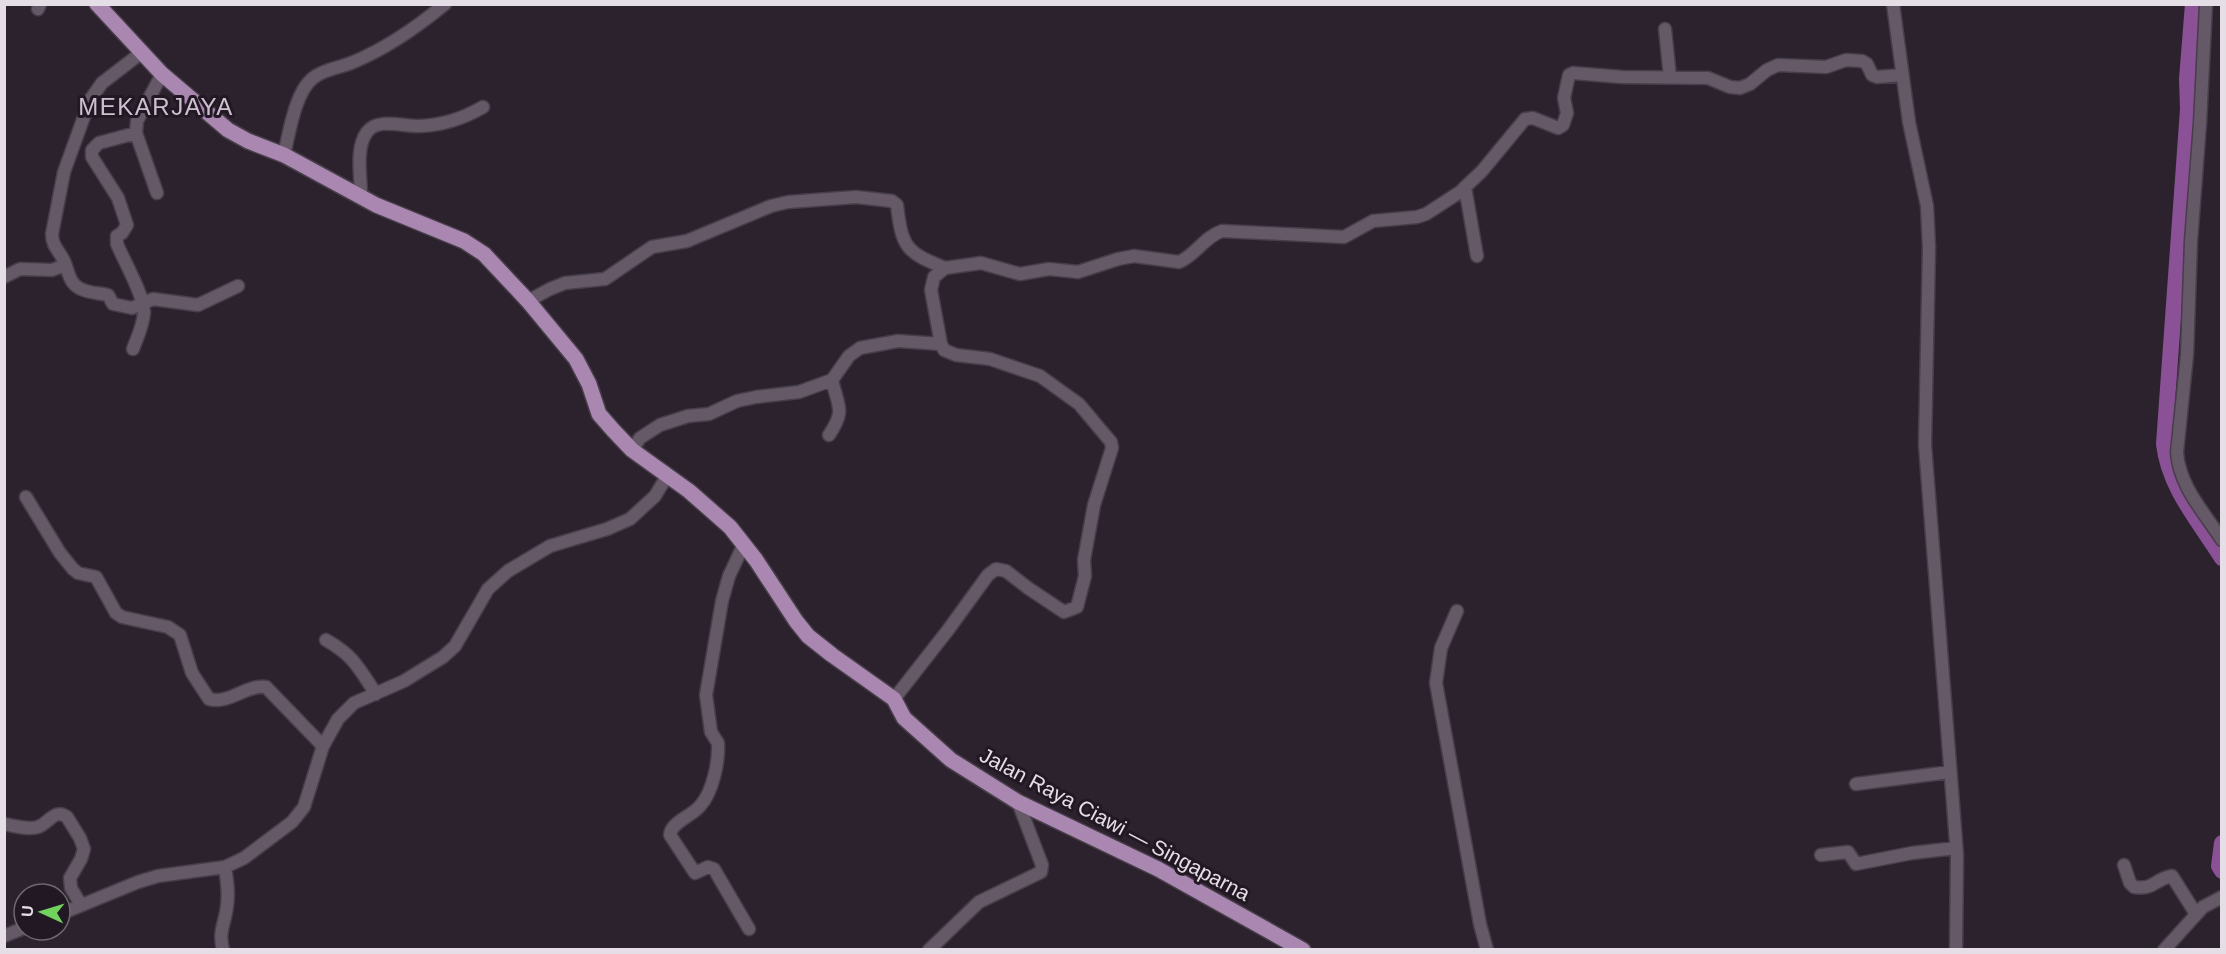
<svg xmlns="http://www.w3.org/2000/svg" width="2226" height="954" viewBox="0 0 2226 954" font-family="Arial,sans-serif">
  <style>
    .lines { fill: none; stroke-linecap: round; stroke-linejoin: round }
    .river { stroke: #8a5196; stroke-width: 16 }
    .minor-casing { stroke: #463e48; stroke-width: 15 }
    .major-casing { stroke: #463e48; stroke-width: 18 }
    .minor { stroke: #655968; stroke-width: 12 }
    .major { stroke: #a987b0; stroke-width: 15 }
    .labels { text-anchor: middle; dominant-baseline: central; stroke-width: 6; stroke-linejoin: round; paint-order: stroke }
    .street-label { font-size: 21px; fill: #e5dee6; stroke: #221824 }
    .quarter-label { font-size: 24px; letter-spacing: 1.5px; fill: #cec0d1; stroke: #221824 }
  </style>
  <rect width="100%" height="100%" fill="#2c222e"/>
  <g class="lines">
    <!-- river -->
    <path class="river" d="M2193 4 2187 79 2188 109 2164 444C2169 488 2199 521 2222 558
      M2222 843 2219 866 2222 871"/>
    <!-- minor casing -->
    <g class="minor-casing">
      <path id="minor" d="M1893 4 1909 122 1927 206 1929 247 1925 445 1957 855 1956 950
        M2206 4 2200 123 2191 241 2187 355 2177 452C2179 486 2204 512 2222 540
        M38 9 40 4
        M1665 29 1670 77
        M141 53 102 83 90 100 64 172 52 234C52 245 58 250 63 259 69 270 68 282 79 288 87 293 99 293 108 295L113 304 132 308 153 299 198 305 238 286
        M284 155C289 134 295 92 313 78 324 69 339 68 351 63 386 49 416 28 445 4
        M1465 187 1477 256
        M157 193 136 133 137 121 162 74
        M361 196C361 177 355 148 367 132 378 117 405 127 421 126 443 125 464 118 483 107
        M4 277 20 269 52 270 65 265
        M528 301 550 289 565 283 605 279 652 247 687 241 771 206 788 202 856 197 892 201 897 205C902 248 906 252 945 268
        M133 349C137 338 143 326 144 313 145 297 124 261 117 244V236L122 233 127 225 118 198 92 157V150L99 143 136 133
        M829 435C846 410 838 407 832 380
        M632 450 640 438 660 425 688 416 709 414 737 401 756 397 799 392 832 380 849 356 860 348 898 341 941 344
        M26 497 60 553 73 569 78 573 96 577 116 613 122 617 168 627 180 635 192 673 209 699C228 705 247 684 266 687L323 746
        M744 544 729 576 722 601 706 695 711 732 718 743C719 761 713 792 700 806 692 816 671 822 670 835L695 873 708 867 714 869 749 929
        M1457 611 1441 648 1436 683 1480 924 1487 950
        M326 640C354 656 358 667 376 694
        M894 699 948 630 988 575 996 569 1006 571 1028 588 1064 612 1077 607 1085 576 1084 560 1094 505 1112 448 1111 442 1079 404 1040 376 990 359 956 355 944 350 941 344 931 290 934 277 945 268 981 263 1020 274 1049 269 1078 272 1118 259 1134 256 1179 262C1196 255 1204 237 1222 231L1344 237 1373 221 1417 217 1426 214 1460 192 1482 171 1525 119 1533 118 1558 128 1563 125 1567 113 1564 98 1569 75 1573 73 1622 77 1708 78 1730 87 1740 88 1750 84 1767 70 1778 65 1826 67 1846 60 1862 61 1867 64 1872 75 1877 77 1902 75
        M1856 784 1950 772
        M4 824C15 826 28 830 38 827 49 823 55 808 67 817L80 838 84 849 81 859 70 878 71 888 81 905
        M1821 855 1848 852 1856 864 1912 853 1956 848
        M2124 865 2130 883 2134 887C2155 890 2154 879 2172 876L2196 914
        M60 914 138 882 158 876 225 867 244 858 292 822 304 807 323 746 338 719 354 703 404 681 443 657 455 646 488 589 508 571 550 546 607 529 630 519 655 496 667 476
        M4 936 24 928
        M223 950C218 931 225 924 227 906 229 893 227 880 225 867
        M929 950 979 902 1041 872 1042 865 1018 802
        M2164 950 2203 907 2222 897"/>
    </g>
    <!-- major casing -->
    <g class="major-casing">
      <path id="major" d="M97 4 162 74 228 130 248 141 284 155 376 205 464 241 484 254 528 301 576 359 589 384 599 414 613 430 632 450 689 491 730 527 756 560 796 621 808 636 832 655 894 699 904 718 951 760 1018 802 1158 869 1303 950"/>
    </g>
    <!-- minor -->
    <use href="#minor" class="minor"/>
    <!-- major -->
    <use href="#major" class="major"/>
  </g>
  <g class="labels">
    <!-- street labels -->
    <g class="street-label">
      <text transform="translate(1115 824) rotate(28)">Jalan Raya Ciawi — Singaparna</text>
    </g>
    <!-- quarter labels -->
    <g class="quarter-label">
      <text x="156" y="106">MEKARJAYA</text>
    </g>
  </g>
  <!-- border -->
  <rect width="2226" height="954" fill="none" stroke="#e5dee6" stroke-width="12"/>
  <!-- north arrow -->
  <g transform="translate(42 912) rotate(274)"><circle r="28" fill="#221824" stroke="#706772" stroke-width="1.5"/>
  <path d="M0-4.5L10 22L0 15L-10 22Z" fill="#71d25e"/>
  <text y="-9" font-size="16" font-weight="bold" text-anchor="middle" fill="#e5dee6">U</text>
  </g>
</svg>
